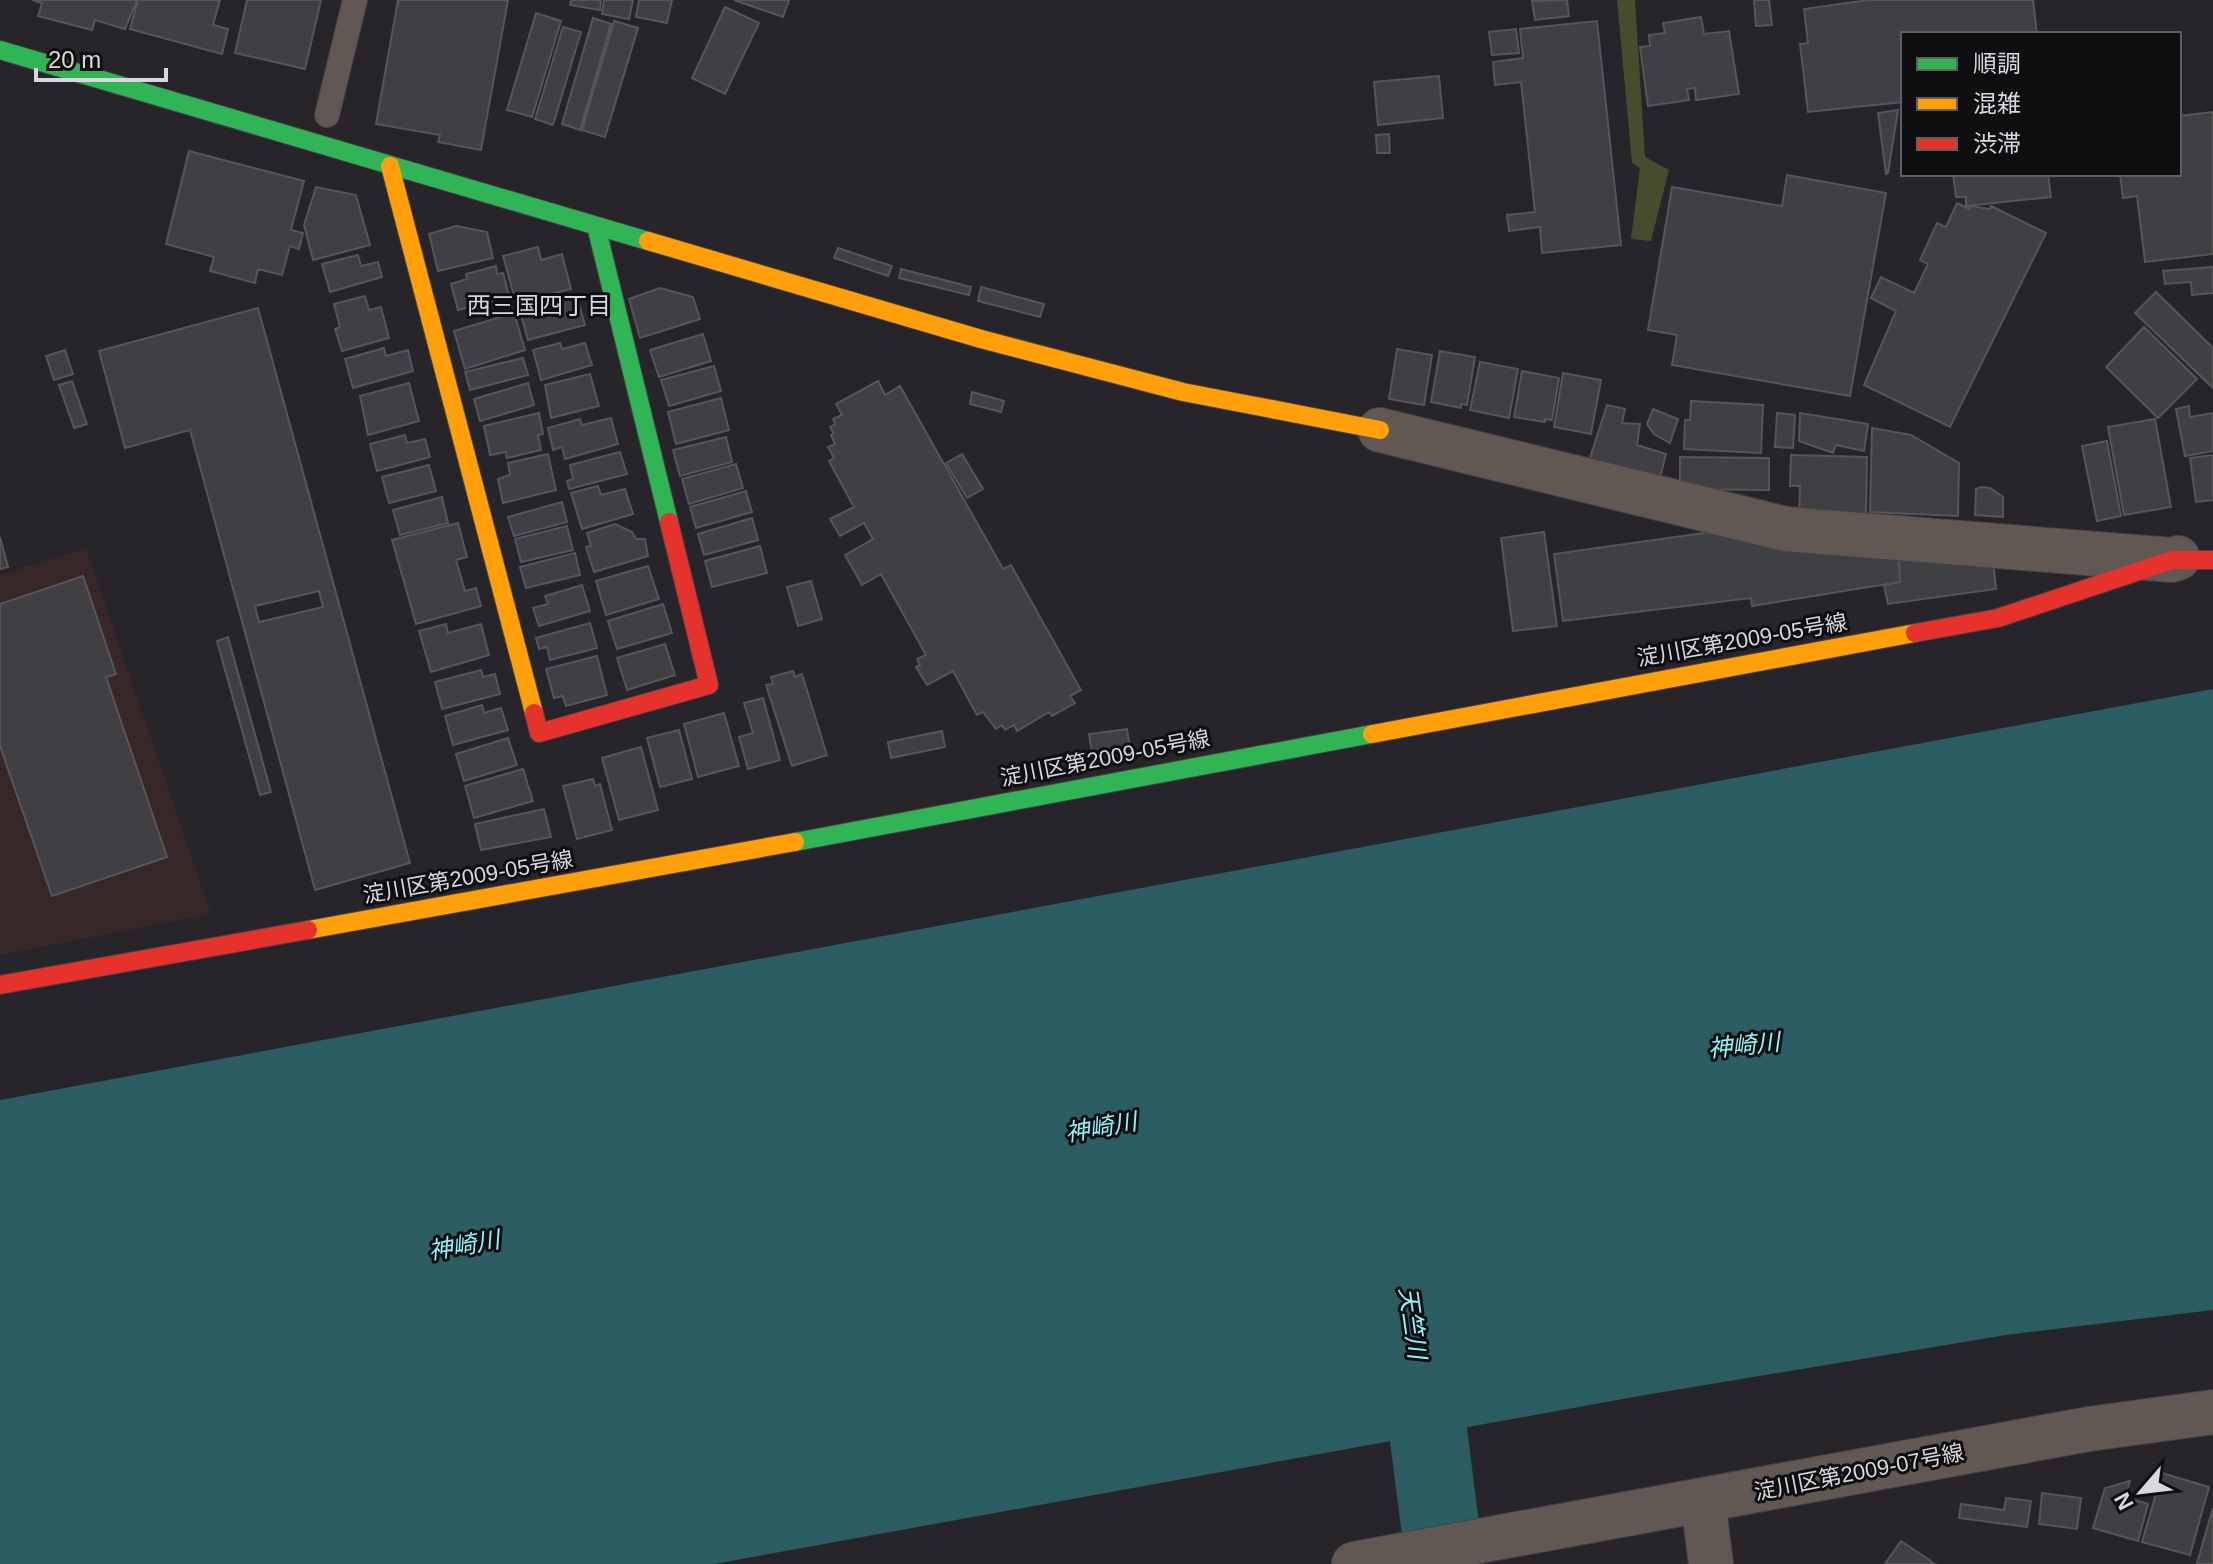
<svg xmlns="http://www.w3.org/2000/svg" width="2213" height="1564" viewBox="0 0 2213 1564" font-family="Helvetica,'Noto Sans JP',sans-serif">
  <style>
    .industrial { fill: #372728 }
    .green { fill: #464c2d }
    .water { fill: #2c5d62 }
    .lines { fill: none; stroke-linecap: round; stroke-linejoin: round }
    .river { stroke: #2c5d62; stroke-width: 78 }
    .building { fill: #403f43; stroke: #565558; stroke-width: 2; fill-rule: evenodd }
    .lane-casing { stroke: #434246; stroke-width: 26 }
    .street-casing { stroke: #434246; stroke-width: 46 }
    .fast-casing { stroke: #434246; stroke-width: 20 }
    .slow-casing { stroke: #434246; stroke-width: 20 }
    .jam-casing { stroke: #434246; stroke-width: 20 }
    .lane { stroke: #615854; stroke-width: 24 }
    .street { stroke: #615854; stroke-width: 44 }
    .fast { stroke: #30b455; stroke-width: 18 }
    .slow { stroke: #ff9f0a; stroke-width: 18 }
    .jam { stroke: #e5322d; stroke-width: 18 }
    .labels { text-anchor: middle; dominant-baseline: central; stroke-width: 6; stroke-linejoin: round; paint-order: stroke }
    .street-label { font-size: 22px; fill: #d8d7dc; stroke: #0f0e11 }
    .neighbourhood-label { font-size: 24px; fill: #d8d7dc; stroke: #0f0e11 }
    .water-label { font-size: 24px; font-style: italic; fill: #96f2f8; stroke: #0f0e11 }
  </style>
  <rect width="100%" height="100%" fill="#27252a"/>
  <!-- industrial -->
  <path class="industrial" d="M86 548 211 914 0 955V575Z"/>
  <!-- green -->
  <path class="green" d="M1617 0H1635L1645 157 1669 170 1651 241 1631 239 1640 168 1632 163Z"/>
  <!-- water -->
  <path class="water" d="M2213 689V1310L2006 1335 1639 1396 714 1564H0V1100Z"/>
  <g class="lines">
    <!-- river -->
    <path class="river" d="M1415 1330 1445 1564"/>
  </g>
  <!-- building -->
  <path class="building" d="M32 0H137L125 29 95 20 92 30 38 16 42 3Z
    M138 0H220L213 25 228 29 222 54 130 29Z
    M247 0H321L305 69 235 53Z
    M398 0H508L481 150 438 142 440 135 376 124Z
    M571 0H601L600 10 570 5Z
    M604 0H633L629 19 602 14Z
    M639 0H672L667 23 636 17Z
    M734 0H789L783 17Z
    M1567 0 1569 16 1535 20 1532 1Z
    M1754 0H1769L1772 25 1756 26Z
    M1868 0H2033L2037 34H1903V102L1808 112 1800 44 1808 43 1804 9Z
    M725 7 759 23 725 94 692 78Z
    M536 13 561 21 532 117 507 110Z
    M1701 17 1704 34 1729 31 1739 94 1696 100 1695 88 1687 89 1689 100 1648 106 1640 47 1650 46 1649 35 1665 33 1663 23Z
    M593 18 611 24 580 130 562 124Z
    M614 21 638 28 605 137 582 130Z
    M1597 21 1621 245 1542 253 1540 227 1509 231 1507 215 1535 212 1521 82 1495 85 1493 62 1523 58 1520 29Z
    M563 27 581 32 553 125 535 119Z
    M1516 29 1519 53 1492 55 1489 32Z
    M1439 76 1443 118 1378 125 1374 82Z
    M1898 110 1888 173 1886 174 1878 113Z
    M2213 112V254L2145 262 2137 196 2123 198 2120 174H2179V116Z
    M1389 134 1390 153H1377L1376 135Z
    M189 151 304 181 291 230 303 233 299 249 290 246 282 275 258 269 255 283 210 271 214 257 166 244Z
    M1953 174H2048L2051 197 1966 206V197H1956Z
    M1787 175 1886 193 1850 396 1672 365 1677 335 1648 330 1672 187 1782 206Z
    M316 187 356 195 370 245 313 260 304 225Z
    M1957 203 1969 209 1971 206 1990 209 1991 206 2046 233 1950 427 1864 385 1896 311 1871 298 1881 277 1914 293 1928 264 1920 260 1937 223 1946 227Z
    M456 226 487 232 493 258 438 271 429 234Z
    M538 247 541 260 562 254 571 289 516 303 503 256Z
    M838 248 892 266 888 276 834 258Z
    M358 255 361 266 378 262 382 277 330 292 322 264Z
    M496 266 497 274 503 273 509 296 458 310 451 284 467 279 466 274Z
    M2213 267V293L2192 295 2191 282 2165 284 2163 271Z
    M901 269 971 287 969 295 899 278Z
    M981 287 1044 304 1040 317 978 301Z
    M660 288 693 297 700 319 640 338 629 299Z
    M2156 292 2213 348V388L2135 313Z
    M365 296 369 310 381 307 389 338 342 351 335 329 340 327 334 304Z
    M577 297 585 325 528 340 520 312Z
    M258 308 410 863 315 890 190 430 125 448 99 351ZM319 591 323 607 259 622 255 606Z
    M514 313 525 350 465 369 454 331Z
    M2144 327 2197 379 2158 418 2106 367Z
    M703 334 711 361 659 377 650 350Z
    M560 343 562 349 585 343 592 365 541 380 533 350Z
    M384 348 386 356 408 350 413 371 353 388 345 359Z
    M1397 349 1432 355 1424 405 1389 399Z
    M65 350 73 374 54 380 46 356Z
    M1440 351 1475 357 1467 405 1461 404V408L1431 402Z
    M523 358 528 375 470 390 465 372Z
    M1480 362 1518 369 1509 418 1470 410Z
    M714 366 721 391 669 406 661 380Z
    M1522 371 1559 378 1552 420 1545 419V422L1514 417Z
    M1563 373 1601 380 1591 434 1554 427Z
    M590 374 599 406 551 418 545 385Z
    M72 381 87 424 74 428 59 385Z
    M878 381 885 395 900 386 1003 569 1011 565 1081 690 1070 696 1075 703 1052 716 1049 712 1017 731 1014 725 1005 730 1002 725 996 729 983 712 977 715 953 671 927 685 916 667 920 665 917 659 926 655 881 574 862 585 845 555 873 539 864 523 840 536 830 519 854 507 829 461 834 458 828 447 835 444 831 435 834 434 830 427 835 424 833 419 842 415 836 404Z
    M409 383 419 421 368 435 360 396Z
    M528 383 534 405 480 421 474 399Z
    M972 392 1004 401 1001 412 970 404Z
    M721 398 729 430 676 444 668 412Z
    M1691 401 1763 405 1761 453 1684 449 1685 420H1690Z
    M1607 405 1625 409 1622 423 1640 424 1637 445 1666 454 1659 482 1588 464Z
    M2189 406 2190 417 2213 413V451L2185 456 2176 409Z
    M1653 409 1678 419 1670 443 1654 434 1647 424Z
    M539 413 543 434 538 435 541 450 507 458 506 452 490 455 484 426Z
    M1777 413 1795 415 1793 448 1775 447Z
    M1800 413 1868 424 1864 451 1836 445 1833 453 1799 441Z
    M611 418 618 444 565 459 562 447 553 450 548 428 580 419 582 425Z
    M2155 419 2171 507 2124 515 2108 427Z
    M1872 428 1911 435 1959 463 1958 516 1870 512Z
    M405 435 407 443 425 439 430 457 377 471 370 444Z
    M726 437 732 462 680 476 673 450Z
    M2107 441 2121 516 2097 521 2082 446Z
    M620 452 627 474 569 489 567 481 573 479 570 465Z
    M548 454 556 490 503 503 498 479 510 475 508 463Z
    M962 454 983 489 967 498 946 463Z
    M1791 455 1867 457 1866 514 1799 512 1800 486H1790Z
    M2213 455V500L2196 502 2190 458Z
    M1680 457 1769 458V490L1680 489Z
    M736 464 743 488 689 504 682 479Z
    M429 465 436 491 389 503 382 477Z
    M598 486 601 495 625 489 633 514 582 529 571 493Z
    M1981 487 1990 488 2003 497V517L1975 515 1976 489Z
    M746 491 752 512 696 528 690 507Z
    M442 497 448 523 400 535 393 510Z
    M562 502 567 522 514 536 508 517Z
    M752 518 758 540 704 555 698 534Z
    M458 523 467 557 456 560 465 591 476 588 481 606 416 624 392 540Z
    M615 524 632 532 636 539H645L648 556 594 572 586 547 591 546 587 533Z
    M567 526 573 550 521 562 515 539Z
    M1725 530 1899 554 1900 582 1752 606 1751 598 1563 621 1554 554Z
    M1544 532 1557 626 1513 631 1501 538Z
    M0 537 8 567 0 569Z
    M760 546 767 573 712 587 705 561Z
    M575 553 580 575 526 588 520 567Z
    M1899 554 1993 560 1996 589 1888 604 1884 585 1900 582Z
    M648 566 659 599 606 615 596 581Z
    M83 576 116 674 106 677 167 857 52 896 0 746V604Z
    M811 581 822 619 798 626 787 587Z
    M582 585 590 611 539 626 533 608 548 604 545 596Z
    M663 604 672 633 617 649 608 621Z
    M590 623 597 648 550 660 547 647 539 649 536 638Z
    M446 624 448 633 481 624 489 655 431 672 419 631Z
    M228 637 271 792 260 795 217 641Z
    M665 644 675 675 627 690 617 658Z
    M597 656 607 695 566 706 563 696 554 698 546 669Z
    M481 670 483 677 495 674 500 694 442 709 435 682Z
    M793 671 795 677 802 674 827 755 792 766 766 685 773 684 771 677Z
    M763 698 780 760 748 769 739 737 753 733 744 703Z
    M482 705 484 713 501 708 508 730 453 745 445 716Z
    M724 713 739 766 698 777 684 724Z
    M1127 729 1131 755 1093 760 1089 734Z
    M679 730 692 779 660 787 647 738Z
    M942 731 945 747 891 758 888 742Z
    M508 738 517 765 464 781 456 754Z
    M641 747 658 810 619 820 602 758Z
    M523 769 533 801 474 818 465 786Z
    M593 779 595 786 600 784 612 830 577 839 563 786Z
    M544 809 551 837 481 850 475 824Z
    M2162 1473 2209 1487 2190 1555 2142 1542Z
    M2130 1481 2125 1497 2148 1504 2138 1541 2093 1528 2105 1488Z
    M2042 1493 2081 1498 2077 1529 2039 1524Z
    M2006 1498 2031 1501 2027 1527 1959 1518 1961 1504 2004 1510Z
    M2213 1508V1564H2200L2197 1563Z
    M1901 1541 1935 1564H1885Z"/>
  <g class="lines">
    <!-- lane casing -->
    <g class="lane-casing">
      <path id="lane" d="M327 115 355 0"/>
    </g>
    <!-- street casing -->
    <g class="street-casing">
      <path id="street" d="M1380 430 1786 529 2172 560 2178 558
        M1703 1501 1711 1564
        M1354 1564 2089 1429 2213 1412"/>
    </g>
    <!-- fast casing -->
    <g class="fast-casing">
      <path id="fast" d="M0 50 648 241
        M596 226 669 522
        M795 842 1372 734"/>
    </g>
    <!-- slow casing -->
    <g class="slow-casing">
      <path id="slow" d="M390 166 534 713
        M648 241 981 339 1183 392 1380 430
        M1372 734 1915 633
        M308 930 795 842"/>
    </g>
    <!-- jam casing -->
    <g class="jam-casing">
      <path id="jam" d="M1915 633 1998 618 2172 560H2213
        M534 713 539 733 709 685 669 522
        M0 985 308 930"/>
    </g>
    <!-- lane -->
    <use href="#lane" class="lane"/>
    <!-- street -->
    <use href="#street" class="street"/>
    <!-- fast -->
    <use href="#fast" class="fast"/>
    <!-- slow -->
    <use href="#slow" class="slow"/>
    <!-- jam -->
    <use href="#jam" class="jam"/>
  </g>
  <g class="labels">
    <!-- street labels -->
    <g class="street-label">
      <text transform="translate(1742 640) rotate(-10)">淀川区第2009-05号線</text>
      <text transform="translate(1105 758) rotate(-11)">淀川区第2009-05号線</text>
      <text transform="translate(468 877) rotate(-10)">淀川区第2009-05号線</text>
      <text transform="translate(1859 1472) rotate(-11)">淀川区第2009-07号線</text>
    </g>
    <!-- neighbourhood labels -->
    <g class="neighbourhood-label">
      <text x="539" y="305">西三国四丁目</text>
    </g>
    <!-- water labels -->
    <g class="water-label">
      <text transform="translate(1744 1045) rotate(-6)">神崎川</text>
      <text transform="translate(1101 1127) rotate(-10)">神崎川</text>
      <text transform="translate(464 1245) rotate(-10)">神崎川</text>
      <text transform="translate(1413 1323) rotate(82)">天竺川</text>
    </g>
  </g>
  <!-- legend -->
  <rect x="1901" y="32" width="280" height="144" fill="#0f0e11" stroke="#5f5e62" stroke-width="2"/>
  <rect x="1917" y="58" width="40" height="12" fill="#30b455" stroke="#5f5e62" stroke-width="2"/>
  <text x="1973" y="72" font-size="24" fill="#d8d7dc">順調</text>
  <rect x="1917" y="98" width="40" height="12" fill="#ff9f0a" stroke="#5f5e62" stroke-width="2"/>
  <text x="1973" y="112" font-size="24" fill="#d8d7dc">混雑</text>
  <rect x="1917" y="138" width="40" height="12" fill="#e5322d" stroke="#5f5e62" stroke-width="2"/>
  <text x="1973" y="152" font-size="24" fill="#d8d7dc">渋滞</text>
  <!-- north arrow -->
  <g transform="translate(2141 1492) rotate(242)" stroke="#0f0e11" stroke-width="6" paint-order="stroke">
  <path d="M0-6L14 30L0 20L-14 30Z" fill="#d8d7dc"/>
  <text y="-12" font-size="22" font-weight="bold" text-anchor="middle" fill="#d8d7dc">N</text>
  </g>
  <!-- scale -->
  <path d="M36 68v12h130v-12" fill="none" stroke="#d8d7dc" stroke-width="4"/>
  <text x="48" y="68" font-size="24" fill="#d8d7dc" stroke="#0f0e11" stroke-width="6" paint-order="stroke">20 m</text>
</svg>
